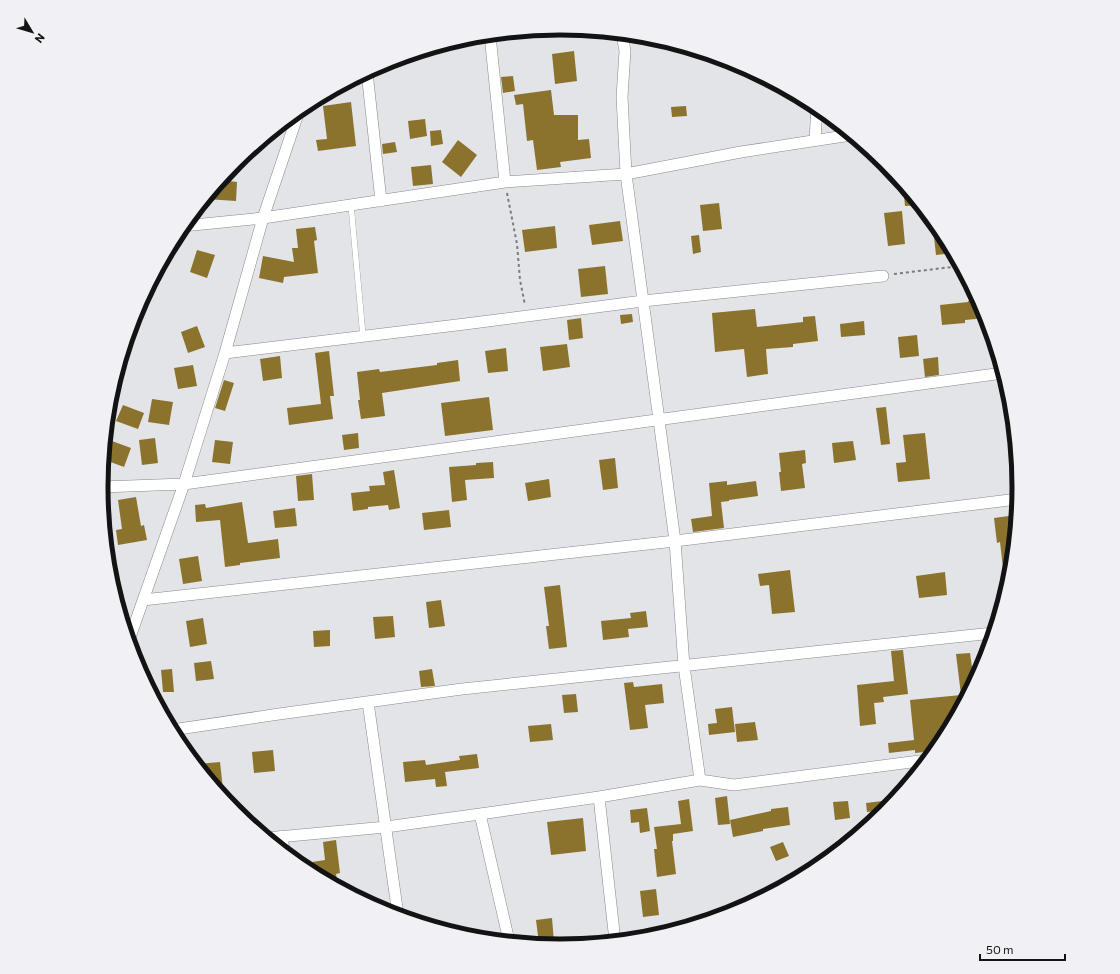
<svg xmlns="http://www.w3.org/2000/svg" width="1120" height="974" viewBox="0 0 1120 974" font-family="Commissioner,sans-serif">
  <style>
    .building { fill: #8b732d }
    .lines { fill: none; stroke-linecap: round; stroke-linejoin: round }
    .service-casing { stroke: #87888b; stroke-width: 6 }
    .minor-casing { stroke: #87888b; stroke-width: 12 }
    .path { stroke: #7b7c7e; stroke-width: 2; stroke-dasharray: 3 3; stroke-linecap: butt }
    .service { stroke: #fff; stroke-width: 5.5 }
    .minor { stroke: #fff; stroke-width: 11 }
    .rim { fill: none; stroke: #131314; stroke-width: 5 }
  </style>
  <rect width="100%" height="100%" fill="#e3e4e7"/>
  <!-- building -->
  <path class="building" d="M574 51 577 81 555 84 552 54Z
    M513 76 515 91 503 93 501 77Z
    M551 90 554 115H578V140L589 139 591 158 560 162 561 167 537 170 533 140 527 141 523 104 516 105 514 95Z
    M351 102 356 146 318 151 316 140 327 139 323 106Z
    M686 106 687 116 672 117 671 107Z
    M425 119 427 136 410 139 408 121Z
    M441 130 443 144 431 146 430 131Z
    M458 140 477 155 461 177 442 162Z
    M395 142 397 152 383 154 382 144Z
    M431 165 433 184 413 186 411 167Z
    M221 180 237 182 236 201 206 199Z
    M903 185 913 197 919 205 905 206Z
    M719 203 722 229 703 231 700 205Z
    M902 211 905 244 888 246 884 213Z
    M620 221 623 241 592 245 589 225Z
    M555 226 557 248 525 252 522 230Z
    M315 227 317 240 314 241 318 273 284 277 283 283 259 278 263 256 294 262 292 248H298L296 229Z
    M699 235 701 252 693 254 691 236Z
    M944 236 953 253 936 255 934 237Z
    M197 250 215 255 207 278 190 272Z
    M605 266 608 294 581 297 578 269Z
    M978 300 984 312 986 318 965 320V323L942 325 940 305 968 302V301Z
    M755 309 757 327 803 322V317L815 316 818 341 793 344V347L766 349 768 374 747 377 744 349 715 352 712 313Z
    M632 314 633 322 621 324 620 315Z
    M581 318 583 338 569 340 567 320Z
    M864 321 865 335 841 337 840 324Z
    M197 326 205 347 188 353 181 332Z
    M917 335 919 356 900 358 898 337Z
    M567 344 570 367 543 371 540 347Z
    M506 348 508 371 488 373 485 351Z
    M329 351 334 396H330L333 419 289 425 287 408 321 404 315 353Z
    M280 356 282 378 263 381 260 359Z
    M938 357 939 375 925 377 923 359Z
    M458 360 460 381 382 393 385 416 361 419 358 400H360L357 372 379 369 380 372 437 365V363Z
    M193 365 197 386 178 389 174 368Z
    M224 380 234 383 225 411 215 408Z
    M489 397 493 430 445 436 441 403Z
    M152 399 173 402 169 425 148 422Z
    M123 405 144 413 138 429 116 421Z
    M886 407 890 444 881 445 876 408Z
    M358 433 359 448 344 450 342 435Z
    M925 433 930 479 898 482 896 463 906 462 903 435Z
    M155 438 158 463 142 465 139 440Z
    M215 440 233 442 230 464 212 462Z
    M112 441 131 448 124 467 105 460Z
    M853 441 856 460 834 463 832 443Z
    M805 450 806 463 802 464 805 488 781 491 779 472H781L779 453Z
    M615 458 618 488 603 490 599 460Z
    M493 462 494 478 465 480 467 500 452 502 449 467 476 465V463Z
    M394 470 400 508 389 510 388 505 368 507V509L353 511 351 493 370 491 369 486 385 485 383 472Z
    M312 474 314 500 298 501 296 476Z
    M549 479 551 497 528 501 525 483Z
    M727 481V485L756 481 758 496 729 500V501L721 502 724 528 693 532 691 519 712 516 709 483Z
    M136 497 141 526 144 525 147 540 118 545 116 530 122 529 118 500Z
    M242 502 248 543 278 539 280 558 240 563V565L225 567 220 520 196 522 195 505 205 504 206 508Z
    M295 508 297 526 275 528 273 511Z
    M449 510 451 527 424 530 422 513Z
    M1016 515 1010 577 1007 586H1005L1000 542 997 543 994 518Z
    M198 556 202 581 183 584 179 559Z
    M790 570 795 612 772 614 769 585 760 586 758 574Z
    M945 572 947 595 919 598 916 576Z
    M560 585 567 647 549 649 546 626H549L544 587Z
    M441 600 445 626 429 628 426 602Z
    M646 611 648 627 628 629 629 637 603 640 601 621 631 618 630 613Z
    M393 616 395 637 375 639 373 617Z
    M203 618 207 644 190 647 186 621Z
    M330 630V646L314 647 313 631Z
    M903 650 908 694 883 697 884 702 874 703 876 724 860 726 857 685 894 681 891 651Z
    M970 653 974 682 942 742 934 751 915 753V750L889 753 888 743 914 740 910 700 961 695 956 654Z
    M211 661 214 679 196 681 194 663Z
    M172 669 174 692H163L161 670Z
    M432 669 435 686 421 687 419 671Z
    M633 682 634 687 662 684 664 703 645 705 648 728 630 730 624 683Z
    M576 694 578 712 564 713 562 695Z
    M732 707 735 732 709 735 708 724 717 723 715 709Z
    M755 722 758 740 737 742 735 724Z
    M551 724 553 740 530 742 528 726Z
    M273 750 275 771 254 773 252 752Z
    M477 754 479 768 445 772 447 786 436 787 435 779 405 782 403 762 425 760 426 765 460 760 459 756Z
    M220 762 224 798 197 764Z
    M727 796 730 824 718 825 715 798Z
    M689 799 693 831 673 834V841H672L676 874 657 877 654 849H657L654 827 681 824 678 801Z
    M848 801 850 818 835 820 833 802Z
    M882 801 883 810 867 812 866 803Z
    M788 807 790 825 763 829V831L733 837 730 820 771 811V809Z
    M647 808 650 831 640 833 639 822 631 823 630 810Z
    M583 818 586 851 551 855 547 822Z
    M336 840 340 873 336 874 338 886 305 869 299 864 325 860 323 842Z
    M783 842 789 856 776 861 770 847Z
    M656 889 659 915 643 917 640 891Z
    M552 918 554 942 539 944 536 920Z"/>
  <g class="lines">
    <!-- service casing -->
    <g class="service-casing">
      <path id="service" d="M351 205 363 336"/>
    </g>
    <!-- minor casing -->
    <g class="minor-casing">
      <path id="minor" d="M622 34 625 51 622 97 626 174 659 420 675 541 684 666 700 780
        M490 35 505 182
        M367 72 381 201
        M815 140 817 107
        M183 226 263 218 505 182 626 174 741 152 851 135
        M225 353 465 324 643 301 883 276
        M101 487 184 484 1003 373
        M143 600 675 541 1018 499
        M129 640 184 484 225 353 263 218 299 111
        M368 702 398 915
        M172 730 279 714 462 689 993 633
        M599 797 615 941
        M480 814 599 797 700 780 734 785 927 760
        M281 836 285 852
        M267 838 386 827 480 814 509 941"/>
    </g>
    <!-- path -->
    <path class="path" d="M507 193 517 244 520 280 525 305
      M894 274 960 266"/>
    <!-- service -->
    <use href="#service" class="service"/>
    <!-- minor -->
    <use href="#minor" class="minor"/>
  </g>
  <!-- crop -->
  <path d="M0 0H1120V974H0ZM108 487a452 452 0 1 1 904 0a452 452 0 1 1-904 0Z" fill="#f1f1f5" fill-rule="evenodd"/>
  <path class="rim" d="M108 487a452 452 0 1 1 904 0a452 452 0 1 1-904 0Z"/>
  <!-- north arrow -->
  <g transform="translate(32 32) rotate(128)" stroke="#f1f1f5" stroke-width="3" paint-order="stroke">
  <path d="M0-3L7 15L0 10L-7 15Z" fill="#131314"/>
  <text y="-6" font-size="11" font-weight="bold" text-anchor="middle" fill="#131314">N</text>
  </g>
  <!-- scale -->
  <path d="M980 954v6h85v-6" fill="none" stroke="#131314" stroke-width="2"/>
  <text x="986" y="954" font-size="12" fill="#131314" stroke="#f1f1f5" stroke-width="3" paint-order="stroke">50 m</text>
</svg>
